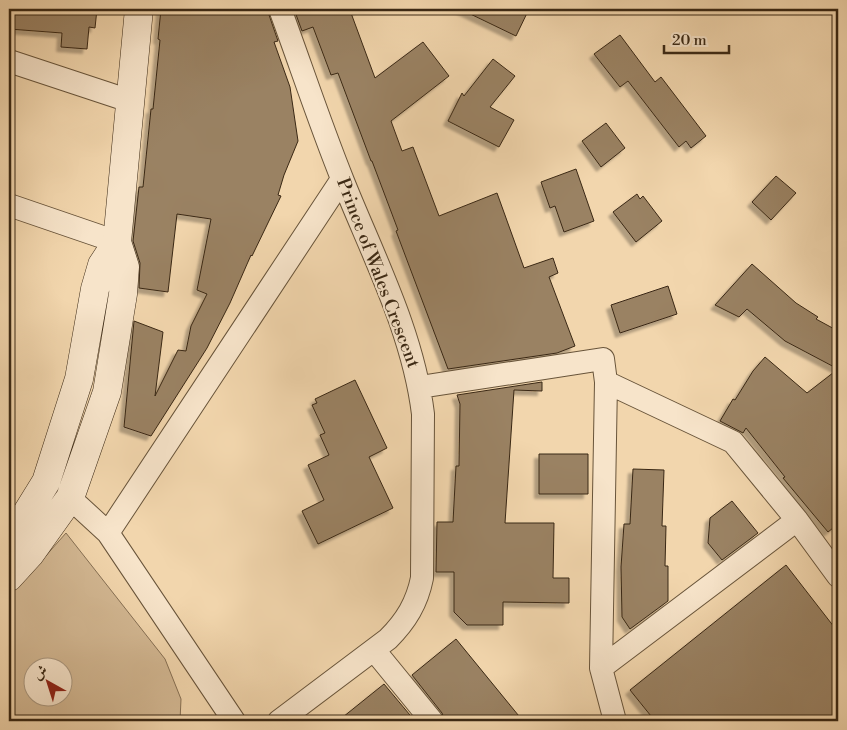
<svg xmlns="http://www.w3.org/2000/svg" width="847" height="730" viewBox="0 0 847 730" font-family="'Libre Bodoni',Amiri,serif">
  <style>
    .green { fill: #d3b893; stroke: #867054; fill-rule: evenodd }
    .building { fill: #9a8264; stroke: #3a2814; filter: url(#shadow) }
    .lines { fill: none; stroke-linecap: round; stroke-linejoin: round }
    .street-casing { stroke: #68543a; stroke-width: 24 }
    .secondary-casing { stroke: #3a2814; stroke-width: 29 }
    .street { stroke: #f7e4ca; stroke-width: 22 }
    .secondary { stroke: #f7e4ca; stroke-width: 28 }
    .labels { text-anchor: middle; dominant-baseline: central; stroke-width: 4; stroke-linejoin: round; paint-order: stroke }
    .street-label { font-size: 18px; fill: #3a2814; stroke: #f7e4ca }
  </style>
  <defs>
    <filter id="shadow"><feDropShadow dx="-4.5" dy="4.5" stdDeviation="1" flood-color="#0004"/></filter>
  </defs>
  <rect width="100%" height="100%" fill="#f2d6ad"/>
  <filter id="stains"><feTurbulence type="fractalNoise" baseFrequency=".004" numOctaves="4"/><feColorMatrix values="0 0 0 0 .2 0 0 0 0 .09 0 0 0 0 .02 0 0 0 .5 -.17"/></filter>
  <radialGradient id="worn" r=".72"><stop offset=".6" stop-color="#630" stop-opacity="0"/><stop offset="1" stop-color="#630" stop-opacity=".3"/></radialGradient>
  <!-- green -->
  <path class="green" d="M66 533 165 659 181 699 180 721H9V595L20 585ZM32 668H62V698H32Z"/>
  <!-- building -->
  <path class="building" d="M9 9H97L95 28 89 27 87 49 61 47 62 33 9 29Z
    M161 9H267L278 41 274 42 290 87 298 141 284 175 278 195 281 196 252 256 251 255 230 303 207 348 151 436 124 427 134 321 163 332 155 396 178 350 186 351 191 326 207 294 197 290 211 219 177 214 168 292 139 288 140 263 133 241 139 187H143L151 109H153L160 40 158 39Z
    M294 9H358V10L351 13 375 78 423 42 449 76 391 121 402 151 413 147 439 216 497 193 524 268 553 258 558 273 549 277 575 346 557 353 448 369 396 231 398 230 372 161H371L338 73 331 75 313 27 302 31Z
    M460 9H529L516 36Z
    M620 35 655 82 661 77 706 136 691 148 686 141 679 147 628 81 620 87 594 54Z
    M493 59 515 76 490 107 514 120 499 147 448 121 462 93 464 96Z
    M606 123 625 148 601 167 582 141Z
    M576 169 594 221 564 232 555 206 550 208 541 182Z
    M776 176 796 193 771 220 752 202Z
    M637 194 640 199 643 196 662 221 636 242 613 212Z
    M752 264 796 303 818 317 816 319 838 331V524L828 532 783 478 785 477 746 428 743 433 720 421 733 399 735 400 753 371 765 357 807 393 838 369 785 341 747 309 739 317 715 305Z
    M668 286 677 314 620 333 611 305Z
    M355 380 387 448 369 457 393 508 318 544 302 511 324 500 308 465 329 455 320 435 325 433 312 405 317 403 315 399Z
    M542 382V391L514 390 505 523H554L553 578H569V603L503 602V625H467L454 612V572H436L437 522H453L456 466H459L460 404 457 395Z
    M539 454H588V494H539Z
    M633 469 664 470 662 526H666L665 566H668V601L630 629 622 617 621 567 624 524H630Z
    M732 501 758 533 722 560 708 543 710 518Z
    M786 565 838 632V721H655L630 690Z
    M456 639 523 721H445L442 713 412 675Z
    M384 684 415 721H338Z"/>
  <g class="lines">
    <!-- street casing -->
    <g class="street-casing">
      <path id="street" d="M9 61 130 101
        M9 205 117 242
        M606 382 733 442 797 520 838 576
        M420 387 603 359 606 382 601 668 615 721
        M70 498 108 533 234 721
        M108 533 342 179
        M374 650 432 721
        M601 668 797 520
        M279 721 388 639C406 621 417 603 422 578L423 414C413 332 373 256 343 181 320 124 301 66 280 9"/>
    </g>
    <!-- secondary casing -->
    <g class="secondary-casing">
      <path id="secondary" d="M9 539 15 532 46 482 79 379 95 289 102 265 117 242
        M9 577 30 554 70 498 107 392 123 294 125 267 117 242 139 9"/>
    </g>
    <!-- street -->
    <use href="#street" class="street"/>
    <!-- secondary -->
    <use href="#secondary" class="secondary"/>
  </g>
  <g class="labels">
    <!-- street labels -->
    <g class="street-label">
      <text transform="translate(378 273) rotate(69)">Prince of Wales Crescent</text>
    </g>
  </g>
  <!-- margin -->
  <rect width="847" height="730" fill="none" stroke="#f2d6ad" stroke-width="30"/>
  <rect x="10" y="10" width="827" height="710" fill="none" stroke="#3a2814" stroke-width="2.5"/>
  <rect x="15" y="15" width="817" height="700" fill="none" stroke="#3a2814"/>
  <!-- north arrow -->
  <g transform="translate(48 682) rotate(321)"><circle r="24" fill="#f7e4ca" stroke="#ab9981"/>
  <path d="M0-4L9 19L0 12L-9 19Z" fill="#8f2418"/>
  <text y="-8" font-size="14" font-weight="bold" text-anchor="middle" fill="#3a2814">ش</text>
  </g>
  <!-- scale -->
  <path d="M664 45v8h65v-8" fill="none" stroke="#3a2814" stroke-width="2.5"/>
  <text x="672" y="45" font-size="15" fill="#3a2814" stroke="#f7e4ca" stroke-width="4" paint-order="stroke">20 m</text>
  <rect width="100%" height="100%" filter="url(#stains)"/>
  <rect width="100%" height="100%" fill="url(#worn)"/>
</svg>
